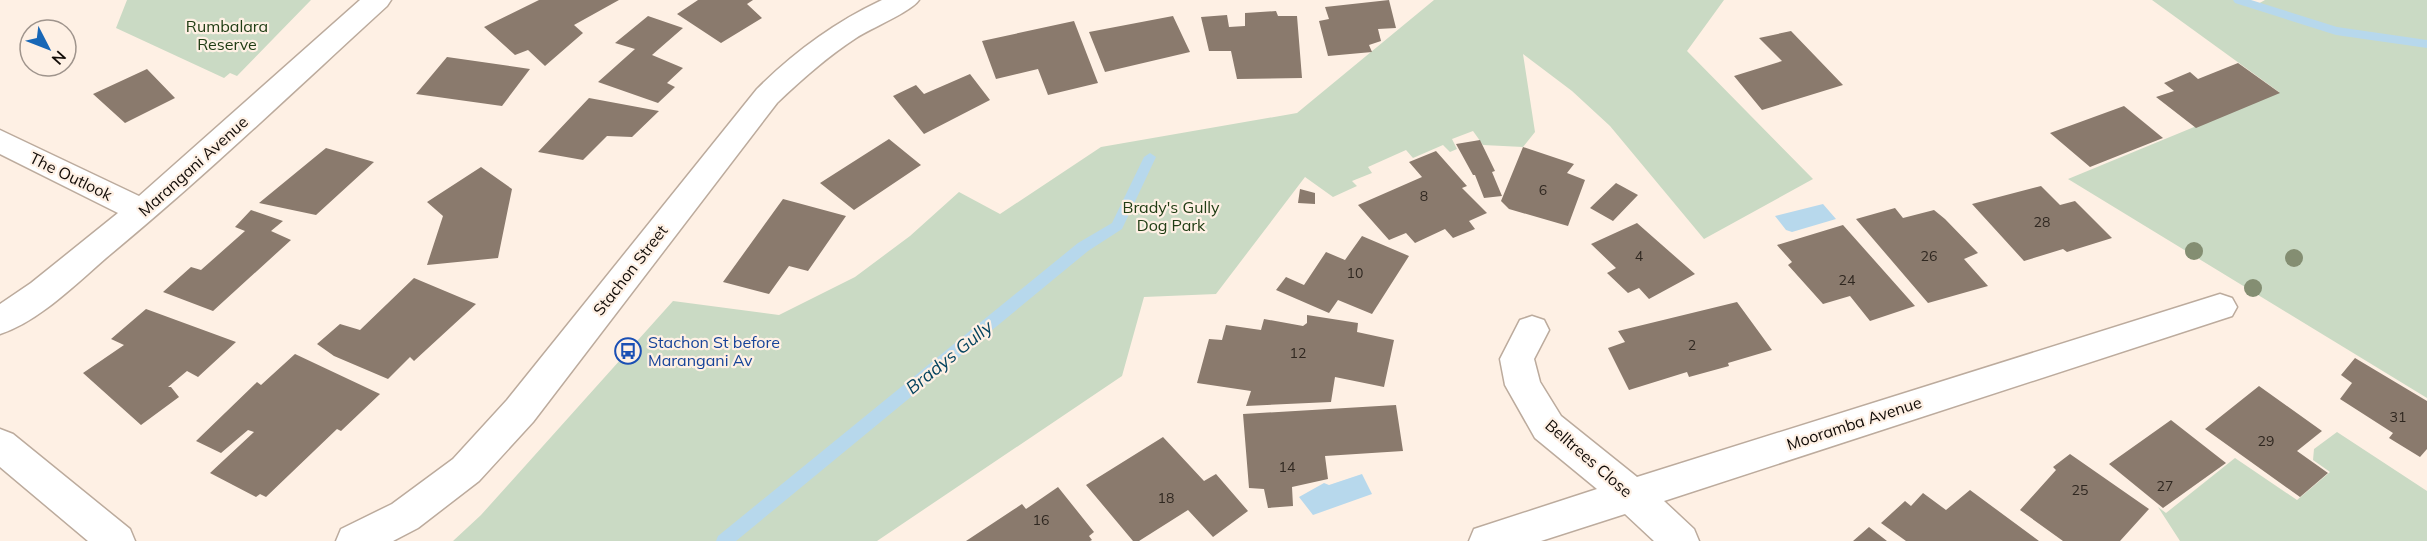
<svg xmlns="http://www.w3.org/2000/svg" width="2427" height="541" viewBox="0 0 2427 541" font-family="Mulish,sans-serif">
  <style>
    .green { fill: #cadac4 }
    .water { fill: #b7d8ec }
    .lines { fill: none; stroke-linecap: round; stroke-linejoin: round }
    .stream { fill: #b7d8ec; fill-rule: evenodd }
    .building { fill: #8a7a6d }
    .street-casing { stroke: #bcab9d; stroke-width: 3 }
    .street { fill: #fff; fill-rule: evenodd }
    .tree { fill: #848e72 }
    .labels { text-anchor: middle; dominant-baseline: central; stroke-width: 4.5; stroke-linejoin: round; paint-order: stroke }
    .number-label { font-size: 14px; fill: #2f2720 }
    .park-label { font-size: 16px; fill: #203d14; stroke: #fef0e4 }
    .street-label { font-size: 16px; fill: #110b07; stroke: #fef0e4 }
    .transit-label { font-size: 16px; fill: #164399; stroke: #fef0e4; text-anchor: start }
    .water-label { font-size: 18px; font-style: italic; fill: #04435f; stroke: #fef0e4 }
  </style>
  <rect width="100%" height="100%" fill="#fef0e4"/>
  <!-- green -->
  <path class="green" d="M127 0H311L237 76 230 73 224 78 116 28Z
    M1434 0H1724L1687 51 1813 179 1704 239 1610 126 1572 91 1523 54 1535 132 1523 147 1483 145 1473 131 1452 139 1457 149 1450 152 1443 145 1413 158 1406 150 1368 167 1372 173 1352 181 1357 186 1333 197 1305 177 1216 294 1144 297 1122 376 877 541H453L481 515 673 301 779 315 855 277 910 236 959 192 1000 214 1101 147 1297 113Z
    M2152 0H2239L2256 5 2265 0H2427V398L2068 179 2279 92Z
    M2337 432 2427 491V541H2180L2158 507 2166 513 2235 458 2297 500 2330 472 2313 460 2314 449Z"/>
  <!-- water -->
  <path class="water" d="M1823 204 1836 219 1792 232 1786 230 1775 216Z
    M1362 474 1372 494 1313 515 1299 497 1324 483 1329 485Z"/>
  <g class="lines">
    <!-- stream -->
    <path class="stream" d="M2233 0H2251L2337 27 2427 40V48L2336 35 2235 3Z
      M1150 153 1156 157 1122 229 1088 251 736 541H716L718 536 1078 243 1112 223 1144 157Z"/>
  </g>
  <!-- building -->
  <path class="building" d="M539 0H619L574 25 583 33 545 66 528 50 515 55 484 27Z
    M698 0H753L747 4 762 18 721 43 677 14Z
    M1389 0 1396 28 1378 29 1381 41 1369 45 1372 52 1328 56 1319 21 1329 19 1325 7Z
    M1276 11 1278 16H1297L1302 78 1237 79 1231 51H1209L1201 17 1227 15 1229 27 1245 26V13Z
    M648 16 683 28 652 55 683 68 667 83 675 87 658 103 598 82 635 49 615 43Z
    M1173 16 1190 52 1105 72 1089 32Z
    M1074 21 1098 83 1048 95 1038 69 996 79 982 41Z
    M1791 31 1843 85 1762 110 1734 76 1782 61 1759 38Z
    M447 57 530 69 502 106 416 94Z
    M2238 63 2280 93 2196 128 2156 97 2174 91 2164 83 2190 72 2198 79Z
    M147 69 175 98 125 123 93 94Z
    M970 74 990 100 924 134 893 96 916 85 924 94Z
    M589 98 659 111 632 137 607 136 583 160 538 152Z
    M2124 106 2163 138 2090 167 2050 133Z
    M889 139 921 165 854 210 820 183Z
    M1480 140 1495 171 1492 172 1502 196 1484 198 1475 175H1473L1456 144Z
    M1523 147 1574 164 1567 173 1585 180 1568 226 1509 209 1501 201Z
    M326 148 374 162 316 215 259 203Z
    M1436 151 1467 186 1462 188 1487 213 1469 221 1475 229 1453 238 1445 229 1415 243 1406 233 1389 240 1358 205 1422 177 1409 162Z
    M481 167 512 189 498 258 427 265 443 216 427 202Z
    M1616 183 1638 195 1613 221 1590 208Z
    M2041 186 2060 205 2075 201 2112 238 2067 252 2063 249 2024 261 1972 204Z
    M1300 189 1315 193V204L1298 203Z
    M783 199 846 216 808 271 789 266 769 294 723 282Z
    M1895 208 1903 218 1934 210 1945 219 1978 253 1964 259 1988 286 1928 303 1856 219Z
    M251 210 283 221 271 231 291 240 213 311 163 292 191 267 201 270 245 231 235 227Z
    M1637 223 1695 274 1649 299 1639 288 1628 293 1607 273 1616 268 1591 244Z
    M1843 225 1915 306 1870 321 1850 296 1823 304 1788 265 1792 262 1777 245Z
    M1362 236 1409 256 1372 314 1338 300 1329 313 1276 290 1286 277 1304 285 1326 252 1345 260Z
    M414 278 476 304 414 361 410 357 388 379 334 356 317 344 340 324 360 330Z
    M1737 302 1772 350 1728 363 1729 366 1689 377 1687 372 1629 390 1608 348 1625 342 1618 331Z
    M146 309 236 342 198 377 187 371 168 387H171L179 397 141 425 83 373 124 345 111 339Z
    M1307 315 1358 323 1357 332 1394 340 1384 387 1335 377 1331 402 1246 406 1251 391 1197 383 1209 339 1222 340 1226 325 1261 330 1264 319 1303 326 1307 323Z
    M295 354 380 394 341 431 337 429 266 497 260 494 256 497 210 473 254 432 248 430 221 453 196 441 257 382 261 385Z
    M2355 358 2427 401V449L2420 457 2389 438 2393 433 2340 399 2352 383 2341 375Z
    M2259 386 2322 431 2297 451 2328 473 2300 497 2205 429Z
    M1396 405 1403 451 1325 456 1328 479 1292 487 1293 506 1268 508 1264 489 1249 488 1243 414Z
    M2171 420 2226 463 2163 508 2109 464Z
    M1163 437 1204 481 1216 474 1248 511 1213 537 1188 510 1139 541H1133L1086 485Z
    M2070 454 2149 509 2120 541H2063L2020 510 2056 470 2053 467Z
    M1058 487 1094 532 1089 536 1092 540 1090 541H966L1022 504 1026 509Z
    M1970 490 2039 541H1906L1881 523 1905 501 1911 506 1923 493 1946 510Z
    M1869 527 1887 541H1853Z"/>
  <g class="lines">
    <!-- street casing -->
    <g class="street-casing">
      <path id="street" d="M360 0H391L387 6C294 91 203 178 106 258 76 284 38 322 0 334V304L31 283 118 213 0 154V130L139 196Z
        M882 0H919C911 12 871 28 856 38 827 57 802 79 777 103L533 422 479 481 418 528 393 541H336L341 529 392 504 453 459 507 400 757 89C794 52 835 22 882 0Z
        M2220 294 2232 298 2237 307 2232 316 1664 501 1694 529 1699 541H1654L1625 514 1541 541H1469L1474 529 1597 489 1535 438 1505 385 1500 359 1520 320 1532 316 1544 320 1549 330 1534 359 1540 382 1561 416 1637 477Z
        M0 429 13 434 130 529 135 541H88L0 467Z"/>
    </g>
    <!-- street -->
    <use href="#street" class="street"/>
  </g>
  <!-- trees -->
  <g class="tree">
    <circle cx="2194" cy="251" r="9"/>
    <circle cx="2294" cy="258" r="9"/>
    <circle cx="2253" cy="288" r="9"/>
  </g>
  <!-- icons -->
  <defs>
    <g id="bus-ring" transform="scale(1.35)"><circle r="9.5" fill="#fef0e4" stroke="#1a4fb4" stroke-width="1.5"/><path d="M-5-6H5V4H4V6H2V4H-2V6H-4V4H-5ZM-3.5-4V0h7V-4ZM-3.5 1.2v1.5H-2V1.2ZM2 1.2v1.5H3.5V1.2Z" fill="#1a4fb4"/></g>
  </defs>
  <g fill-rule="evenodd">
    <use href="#bus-ring" x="628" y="351"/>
  </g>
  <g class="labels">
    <!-- number labels -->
    <g class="number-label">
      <text x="1543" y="190">6</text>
      <text x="1424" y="196">8</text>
      <text x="2042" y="222">28</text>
      <text x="1639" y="256">4</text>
      <text x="1929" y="256">26</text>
      <text x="1355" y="273">10</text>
      <text x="1847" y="280">24</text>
      <text x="1692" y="345">2</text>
      <text x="1298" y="353">12</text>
      <text x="2398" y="417">31</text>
      <text x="2266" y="441">29</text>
      <text x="1287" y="467">14</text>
      <text x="2165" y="486">27</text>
      <text x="2080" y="490">25</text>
      <text x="1166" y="498">18</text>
      <text x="1041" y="520">16</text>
    </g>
    <!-- park labels -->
    <g class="park-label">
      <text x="227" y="26">Rumbalara<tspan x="227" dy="18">Reserve</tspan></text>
      <text x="1171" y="207">Brady's Gully<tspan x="1171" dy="18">Dog Park</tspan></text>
    </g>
    <!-- street labels -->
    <g class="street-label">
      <text transform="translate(193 166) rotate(-42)">Marangani Avenue</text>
      <text transform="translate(71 176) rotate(26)">The Outlook</text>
      <text transform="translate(630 270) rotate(-52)">Stachon Street</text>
      <text transform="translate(1854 423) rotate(-18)">Mooramba Avenue</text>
      <text transform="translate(1589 458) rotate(41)">Belltrees Close</text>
    </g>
    <!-- transit labels -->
    <g class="transit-label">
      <text x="648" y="342">Stachon St before<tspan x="648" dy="18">Marangani Av</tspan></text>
    </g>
    <!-- water labels -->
    <g class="water-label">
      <text transform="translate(949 357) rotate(-39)">Bradys Gully</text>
    </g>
  </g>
  <!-- north arrow -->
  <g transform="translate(48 48) rotate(132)"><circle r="28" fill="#fef0e4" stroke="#9f948c" stroke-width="1.5"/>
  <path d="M0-4.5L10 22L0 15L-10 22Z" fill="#1867b6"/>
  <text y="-9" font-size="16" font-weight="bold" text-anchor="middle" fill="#110b07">N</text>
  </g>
</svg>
